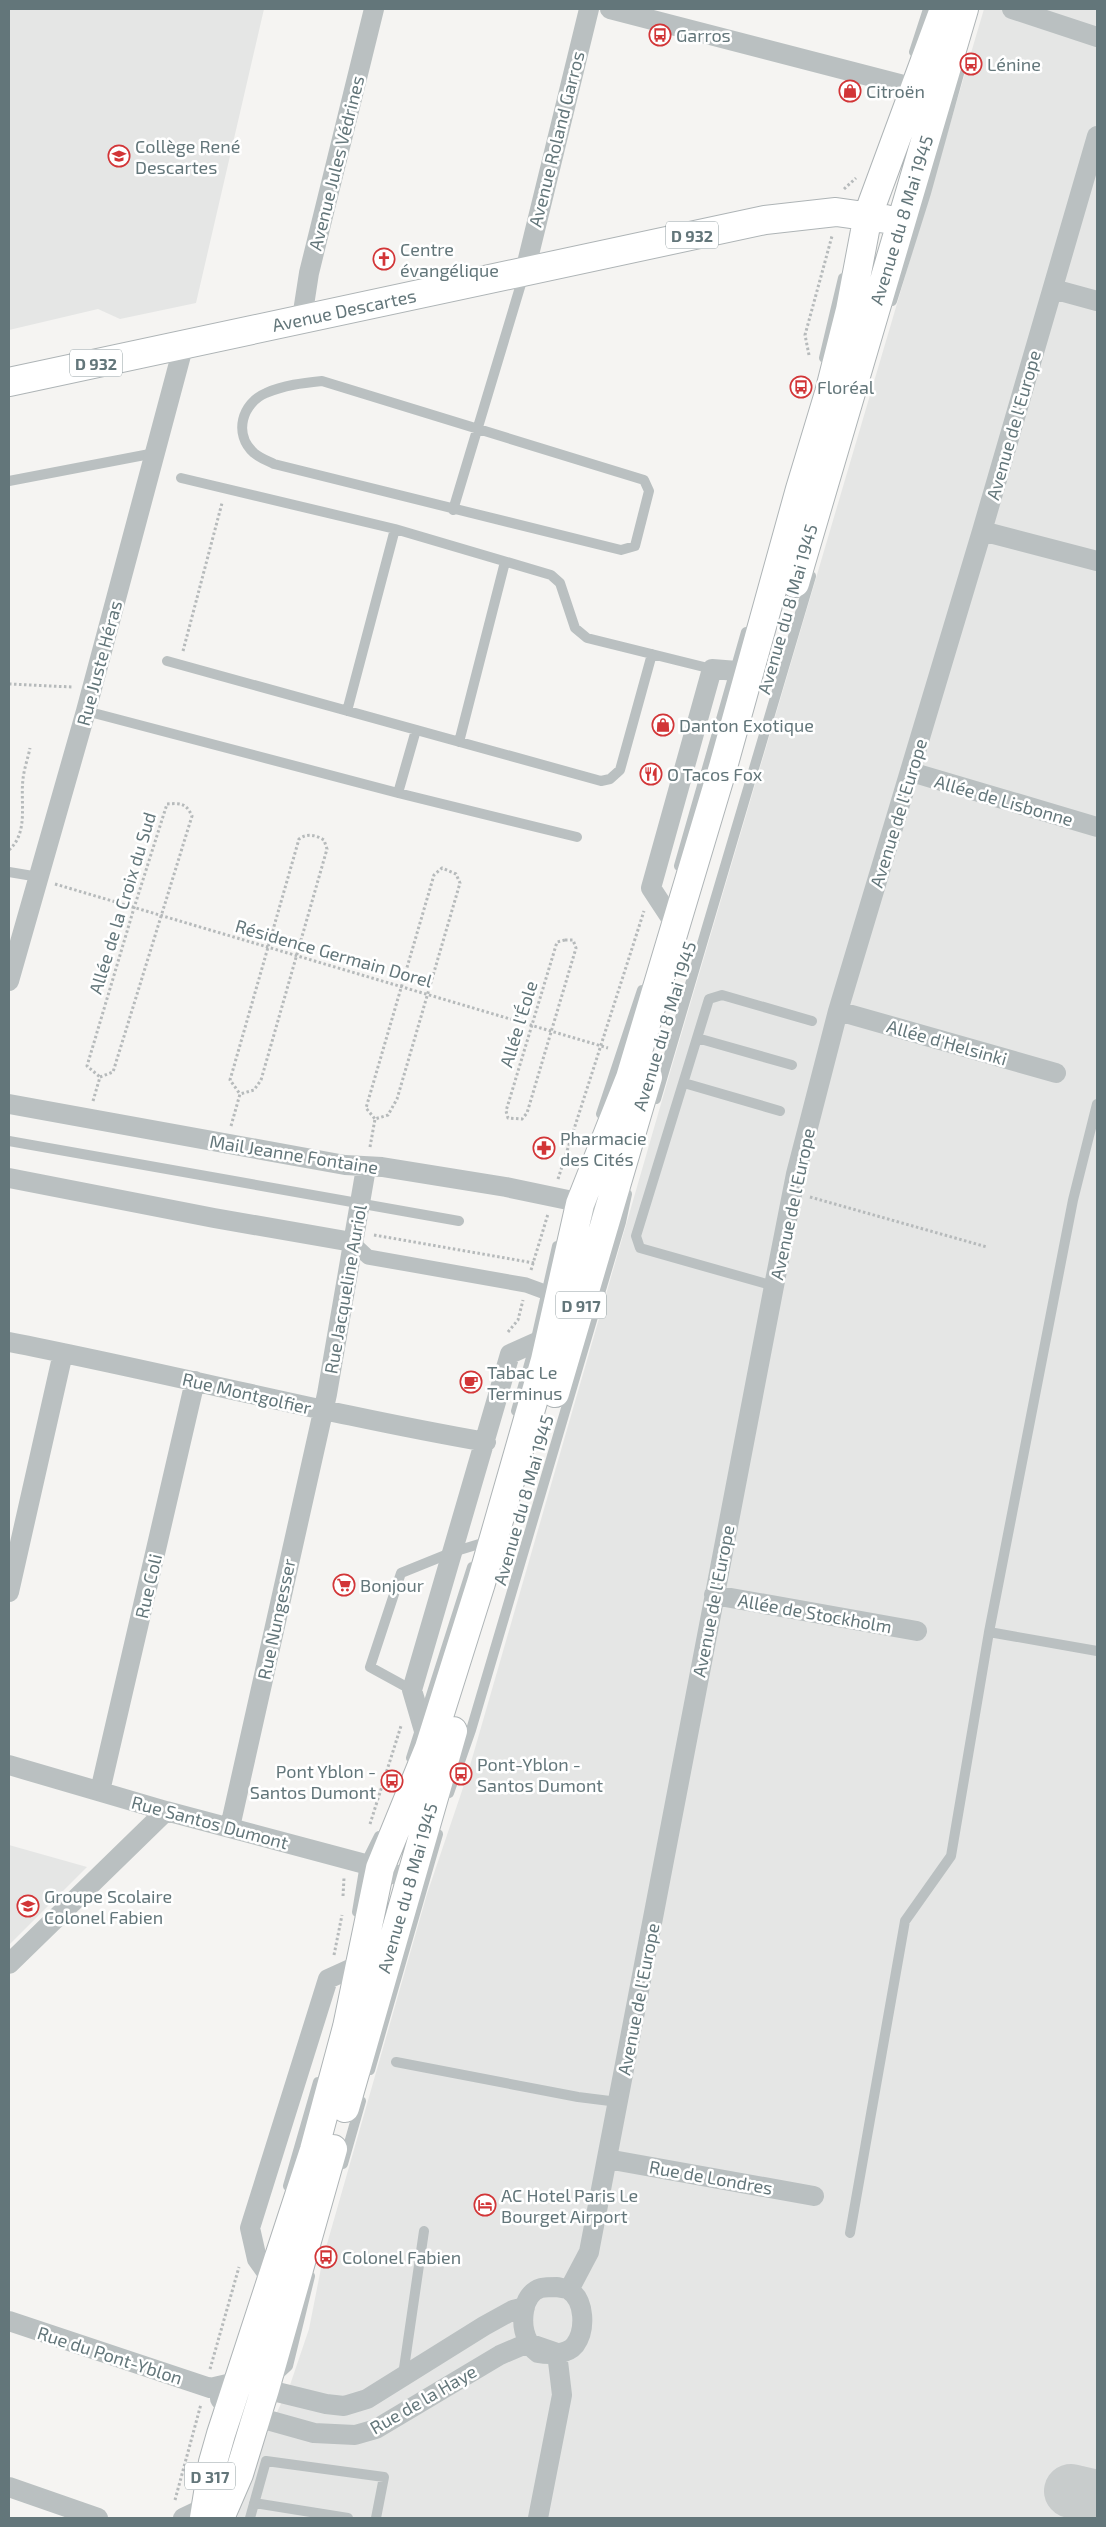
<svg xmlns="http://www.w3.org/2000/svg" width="1106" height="2527" viewBox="0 0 1106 2527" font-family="'Exo 2',sans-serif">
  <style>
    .built { fill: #e5e6e5 }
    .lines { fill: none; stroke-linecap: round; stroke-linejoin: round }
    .taxiway { stroke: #c8cccc; stroke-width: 54 }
    .primary-casing { stroke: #aeb4b6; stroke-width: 30 }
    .path { stroke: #b6babb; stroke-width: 3; stroke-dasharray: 2.5 2.5; stroke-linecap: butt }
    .service { stroke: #bac0c1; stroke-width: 10 }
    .pedestrian { stroke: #bac0c1; stroke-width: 15 }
    .minor { stroke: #bac0c1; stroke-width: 20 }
    .primary { stroke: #fff; stroke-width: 28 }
    .labels { text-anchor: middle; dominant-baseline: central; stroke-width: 5; stroke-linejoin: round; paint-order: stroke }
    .shield { fill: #fff; stroke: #929fa2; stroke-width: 1 }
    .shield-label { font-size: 16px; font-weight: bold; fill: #63767a }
    .poi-label { font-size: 18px; fill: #63767a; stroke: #fff; text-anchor: start }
    .street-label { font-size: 18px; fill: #63767a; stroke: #fff }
  </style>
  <rect width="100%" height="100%" fill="#f5f4f2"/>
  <!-- built -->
  <path class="built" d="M9 9H264L196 303 120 319 98 309 9 330Z
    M984 9H1097V2518H237L256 2456 290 2385 309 2329 323 2258 427 1894 467 1776 669 1076Z
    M9 1845 87 1867 9 1945Z"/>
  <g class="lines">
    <!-- taxiway -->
    <path class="taxiway" d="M1071 2491 1097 2497"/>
    <!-- primary casing -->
    <g class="primary-casing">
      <path id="primary" d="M9 382 765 220 836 212 886 219
        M795 583 964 9
        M555 1393 648 1077
        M345 2108 453 1731
        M204 2518 213 2462 221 2434 314 2150 347 2027 380 1868 429 1748 481 1583 545 1360 580 1204 630 1078 723 767 800 489 829 393 850 310 868 215 944 9
        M220 2518 239 2474 265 2389 333 2149"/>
    </g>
    <!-- path -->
    <path class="path" d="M844 189 856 178
      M809 355 805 335 832 236
      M183 651 222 503
      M9 684 72 687
      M9 850C29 832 20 803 23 779 24 769 28 758 30 748
      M55 884 608 1048
      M565 940H573L576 948 527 1113 522 1119 508 1118 506 1111 557 942Z
      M93 1101 100 1077 113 1072 192 816C186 803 181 803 167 804L134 908 87 1066 100 1077
      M231 1126 240 1094 254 1090 261 1080 327 849 324 840C316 835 307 833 299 839L230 1080 240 1094
      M370 1147 375 1119 388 1115 397 1099 460 883 456 874 442 868 434 875 366 1108 375 1119
      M558 1179 644 911
      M810 1197 987 1247
      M374 1235 534 1263
      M531 1270 548 1214
      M508 1332 518 1320 523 1300
      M370 1824 401 1726
      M343 1896 344 1878
      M334 1955 342 1915
      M210 2369 239 2267
      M175 2500 201 2404"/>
    <!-- service -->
    <path class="service" d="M914 52 928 9
      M892 301 926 193 962 63
      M824 358 843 278
      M322 381 644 480 649 491 635 546 621 550 274 464C268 461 260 458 254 453 233 434 242 403 266 393 284 385 303 383 322 381Z
      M181 478 395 529 551 575 560 583 575 628 587 638 712 669
      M9 481 155 453
      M453 510 524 274
      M167 661 601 781 610 779 620 770 652 654
      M86 711 398 793 577 837
      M347 711 395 529
      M459 742 505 562
      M398 793 416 730
      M679 866 746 632
      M9 872 39 877
      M697 1038 792 1065
      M684 1083 780 1111
      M656 1099 811 576
      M601 1114 642 990
      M9 1141 459 1221
      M774 1286 640 1248 636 1236 709 999 722 995 812 1021
      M516 1411 535 1343 557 1246
      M989 1632 1097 1651
      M412 1690 370 1667 401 1573 453 1552 489 1541
      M411 1758 472 1567
      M449 1793 471 1730 621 1222 627 1194
      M357 1912 365 1864 379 1836
      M396 2062 578 2097 618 2102
      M370 2070 438 1834
      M343 2164 361 2101
      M288 2186 318 2082
      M850 2233 905 1921 951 1856 989 1632 1073 1200 1097 1104
      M403 2375 424 2231
      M275 2378 288 2366 310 2276
      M254 2503 348 2518
      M250 2518 266 2461 384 2477 376 2518"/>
    <!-- pedestrian -->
    <path class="pedestrian" d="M352 1242 368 1257 526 1285 545 1292"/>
    <!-- minor -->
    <path class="minor" d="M610 9 915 88
      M1012 9 1097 37
      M525 271 589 9
      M1053 289 1097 301
      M302 318 309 273 374 9
      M982 531 1097 561
      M911 772 1097 827
      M676 926 651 888 712 669 750 672
      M9 981 86 711 184 344
      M838 1011 1056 1073
      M9 1104 345 1165 382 1167 506 1187 568 1200 607 1214
      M9 1178 214 1218 352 1242
      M9 1342C168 1373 326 1414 486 1442
      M9 1592 63 1353
      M714 1595 917 1631
      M429 1748 412 1690 510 1354 550 1336
      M9 1765 166 1811 380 1868 411 1881
      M100 1791 195 1381
      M230 1827 327 1394 366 1168
      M9 1964 166 1811
      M607 2159 814 2196
      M272 2280 257 2259 250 2228 328 1979 361 1964
      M557 2287C561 2288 566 2288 569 2290 585 2300 586 2330 575 2345 567 2355 549 2355 538 2353 534 2350 530 2346 528 2341 520 2325 521 2294 541 2288 546 2287 552 2287 557 2287Z
      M569 2290 589 2252 774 1286 796 1174 838 1011 982 531 1097 136
      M9 2321 210 2388 236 2382 326 2404 344 2406 367 2399 484 2326 513 2310 525 2307
      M220 2399 228 2409 314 2433 355 2435 376 2429 500 2355 528 2343 557 2353 562 2395 538 2518
      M9 2487 98 2518
      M183 2518 206 2507"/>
    <!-- primary -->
    <use href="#primary" class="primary"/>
  </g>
  <!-- icons -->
  <defs>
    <g id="bus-ring" transform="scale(1.125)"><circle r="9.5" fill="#fff" stroke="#d23537" stroke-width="1.5"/><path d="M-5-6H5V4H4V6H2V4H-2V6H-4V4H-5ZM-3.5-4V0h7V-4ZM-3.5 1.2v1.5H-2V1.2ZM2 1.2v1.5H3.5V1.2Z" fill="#d23537"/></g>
    <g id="shop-ring" transform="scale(1.125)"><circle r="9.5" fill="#fff" stroke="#d23537" stroke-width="1.5"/><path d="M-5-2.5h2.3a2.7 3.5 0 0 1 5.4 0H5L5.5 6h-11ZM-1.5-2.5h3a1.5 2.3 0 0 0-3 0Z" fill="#d23537"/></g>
    <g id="school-ring" transform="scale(1.125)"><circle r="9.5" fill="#fff" stroke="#d23537" stroke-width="1.5"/><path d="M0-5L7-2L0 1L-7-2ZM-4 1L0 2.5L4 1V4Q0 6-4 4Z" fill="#d23537"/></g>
    <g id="church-ring" transform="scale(1.125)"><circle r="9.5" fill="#fff" stroke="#d23537" stroke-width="1.5"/><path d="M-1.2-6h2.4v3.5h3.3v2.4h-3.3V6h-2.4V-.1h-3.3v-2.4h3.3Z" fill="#d23537"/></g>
    <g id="restaurant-ring" transform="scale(1.125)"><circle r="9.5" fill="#fff" stroke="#d23537" stroke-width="1.5"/><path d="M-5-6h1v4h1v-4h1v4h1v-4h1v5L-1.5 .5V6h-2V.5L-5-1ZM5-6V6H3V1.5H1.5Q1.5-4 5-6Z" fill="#d23537"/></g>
    <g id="pharmacy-ring" transform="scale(1.125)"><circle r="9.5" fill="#fff" stroke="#d23537" stroke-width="1.5"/><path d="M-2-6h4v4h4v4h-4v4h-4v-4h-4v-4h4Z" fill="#d23537"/></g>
    <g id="cafe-ring" transform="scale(1.125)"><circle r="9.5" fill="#fff" stroke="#d23537" stroke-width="1.5"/><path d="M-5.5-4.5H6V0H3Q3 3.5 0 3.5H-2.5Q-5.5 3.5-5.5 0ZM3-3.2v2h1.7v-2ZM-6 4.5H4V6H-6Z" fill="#d23537"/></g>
    <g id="supermarket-ring" transform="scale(1.125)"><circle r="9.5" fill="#fff" stroke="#d23537" stroke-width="1.5"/><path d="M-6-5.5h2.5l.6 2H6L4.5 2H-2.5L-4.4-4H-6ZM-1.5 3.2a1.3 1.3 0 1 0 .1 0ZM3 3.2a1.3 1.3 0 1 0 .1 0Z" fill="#d23537"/></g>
    <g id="hotel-ring" transform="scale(1.125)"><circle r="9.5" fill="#fff" stroke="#d23537" stroke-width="1.5"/><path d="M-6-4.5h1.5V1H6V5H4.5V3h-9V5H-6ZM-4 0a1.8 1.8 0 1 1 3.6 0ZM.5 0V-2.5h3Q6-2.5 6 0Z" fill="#d23537"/></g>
  </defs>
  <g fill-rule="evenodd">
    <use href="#bus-ring" x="660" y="35"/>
    <use href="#bus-ring" x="971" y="64"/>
    <use href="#shop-ring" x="850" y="91"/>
    <use href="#school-ring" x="119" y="156"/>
    <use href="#church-ring" x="384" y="259"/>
    <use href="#bus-ring" x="801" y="387"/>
    <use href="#shop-ring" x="663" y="725"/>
    <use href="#restaurant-ring" x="651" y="774"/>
    <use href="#pharmacy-ring" x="544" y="1148"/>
    <use href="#cafe-ring" x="471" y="1382"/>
    <use href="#supermarket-ring" x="344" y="1585"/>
    <use href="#bus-ring" x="461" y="1774"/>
    <use href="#bus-ring" x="392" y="1781"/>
    <use href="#school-ring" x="28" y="1906"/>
    <use href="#hotel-ring" x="485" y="2205"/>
    <use href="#bus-ring" x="326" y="2257"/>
  </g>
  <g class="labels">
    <!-- shield labels -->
    <g class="shield">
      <rect x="666" y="221.5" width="52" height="27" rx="4"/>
      <rect x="70" y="349.5" width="52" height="27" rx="4"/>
      <rect x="556" y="1291.5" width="50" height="27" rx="4"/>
      <rect x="185" y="2462.5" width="50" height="27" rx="4"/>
    </g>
    <g class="shield-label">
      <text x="692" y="235">D 932</text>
      <text x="96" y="363">D 932</text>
      <text x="581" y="1305">D 917</text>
      <text x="210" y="2476">D 317</text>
    </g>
    <!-- poi labels -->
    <g class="poi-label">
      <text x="676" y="35">Garros</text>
      <text x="987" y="64">Lénine</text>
      <text x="866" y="91">Citroën</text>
      <text x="135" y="146">Collège René<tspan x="135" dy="21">Descartes</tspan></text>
      <text x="400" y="249">Centre<tspan x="400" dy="21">évangélique</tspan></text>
      <text x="817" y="387">Floréal</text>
      <text x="679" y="725">Danton Exotique</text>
      <text x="667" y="774">O Tacos Fox</text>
      <text x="560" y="1138">Pharmacie<tspan x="560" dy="21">des Cités</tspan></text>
      <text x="487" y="1372">Tabac Le<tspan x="487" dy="21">Terminus</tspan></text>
      <text x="360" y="1585">Bonjour</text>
      <text x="477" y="1764">Pont-Yblon -<tspan x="477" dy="21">Santos Dumont</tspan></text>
      <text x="376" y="1771" text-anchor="end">Pont Yblon -<tspan x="376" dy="21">Santos Dumont</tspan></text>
      <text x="44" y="1896">Groupe Scolaire<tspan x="44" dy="21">Colonel Fabien</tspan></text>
      <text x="501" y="2195">AC Hotel Paris Le<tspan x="501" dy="21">Bourget Airport</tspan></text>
      <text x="342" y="2257">Colonel Fabien</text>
    </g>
    <!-- street labels -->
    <g class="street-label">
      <text transform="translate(556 139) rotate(-76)">Avenue Roland Garros</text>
      <text transform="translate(336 163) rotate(-76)">Avenue Jules Védrines</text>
      <text transform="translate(901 220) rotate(-73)">Avenue du 8 Mai 1945</text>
      <text transform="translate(344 310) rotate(-12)">Avenue Descartes</text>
      <text transform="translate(1013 425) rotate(-74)">Avenue de l'Europe</text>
      <text transform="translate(787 609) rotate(-74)">Avenue du 8 Mai 1945</text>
      <text transform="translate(99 663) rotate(-75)">Rue Juste Héras</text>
      <text transform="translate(1004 800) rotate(16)">Allée de Lisbonne</text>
      <text transform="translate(898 813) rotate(-73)">Avenue de l'Europe</text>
      <text transform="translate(122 903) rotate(-73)">Allée de la Croix du Sud</text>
      <text transform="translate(334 953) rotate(16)">Résidence Germain Dorel</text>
      <text transform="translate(518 1024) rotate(-73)">Allée l'Éole</text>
      <text transform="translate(664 1026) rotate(-73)">Avenue du 8 Mai 1945</text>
      <text transform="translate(947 1042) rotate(16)">Allée d'Helsinki</text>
      <text transform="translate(294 1154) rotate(9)">Mail Jeanne Fontaine</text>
      <text transform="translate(792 1204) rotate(-78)">Avenue de l'Europe</text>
      <text transform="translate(345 1289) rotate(-80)">Rue Jacqueline Auriol</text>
      <text transform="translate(247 1393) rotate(13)">Rue Montgolfier</text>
      <text transform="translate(523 1500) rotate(-74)">Avenue du 8 Mai 1945</text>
      <text transform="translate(148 1586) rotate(-77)">Rue Coli</text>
      <text transform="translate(713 1601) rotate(-79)">Avenue de l'Europe</text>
      <text transform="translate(815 1613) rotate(10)">Allée de Stockholm</text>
      <text transform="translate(276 1619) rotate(-78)">Rue Nungesser</text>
      <text transform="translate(210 1822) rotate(15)">Rue Santos Dumont</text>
      <text transform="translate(407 1888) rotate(-74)">Avenue du 8 Mai 1945</text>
      <text transform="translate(638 1999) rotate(-79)">Avenue de l'Europe</text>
      <text transform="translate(711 2177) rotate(10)">Rue de Londres</text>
      <text transform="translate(110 2355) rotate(18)">Rue du Pont-Yblon</text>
      <text transform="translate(423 2399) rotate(-30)">Rue de la Haye</text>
    </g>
  </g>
  <!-- border -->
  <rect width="1106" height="2527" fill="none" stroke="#63767a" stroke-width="20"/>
</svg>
